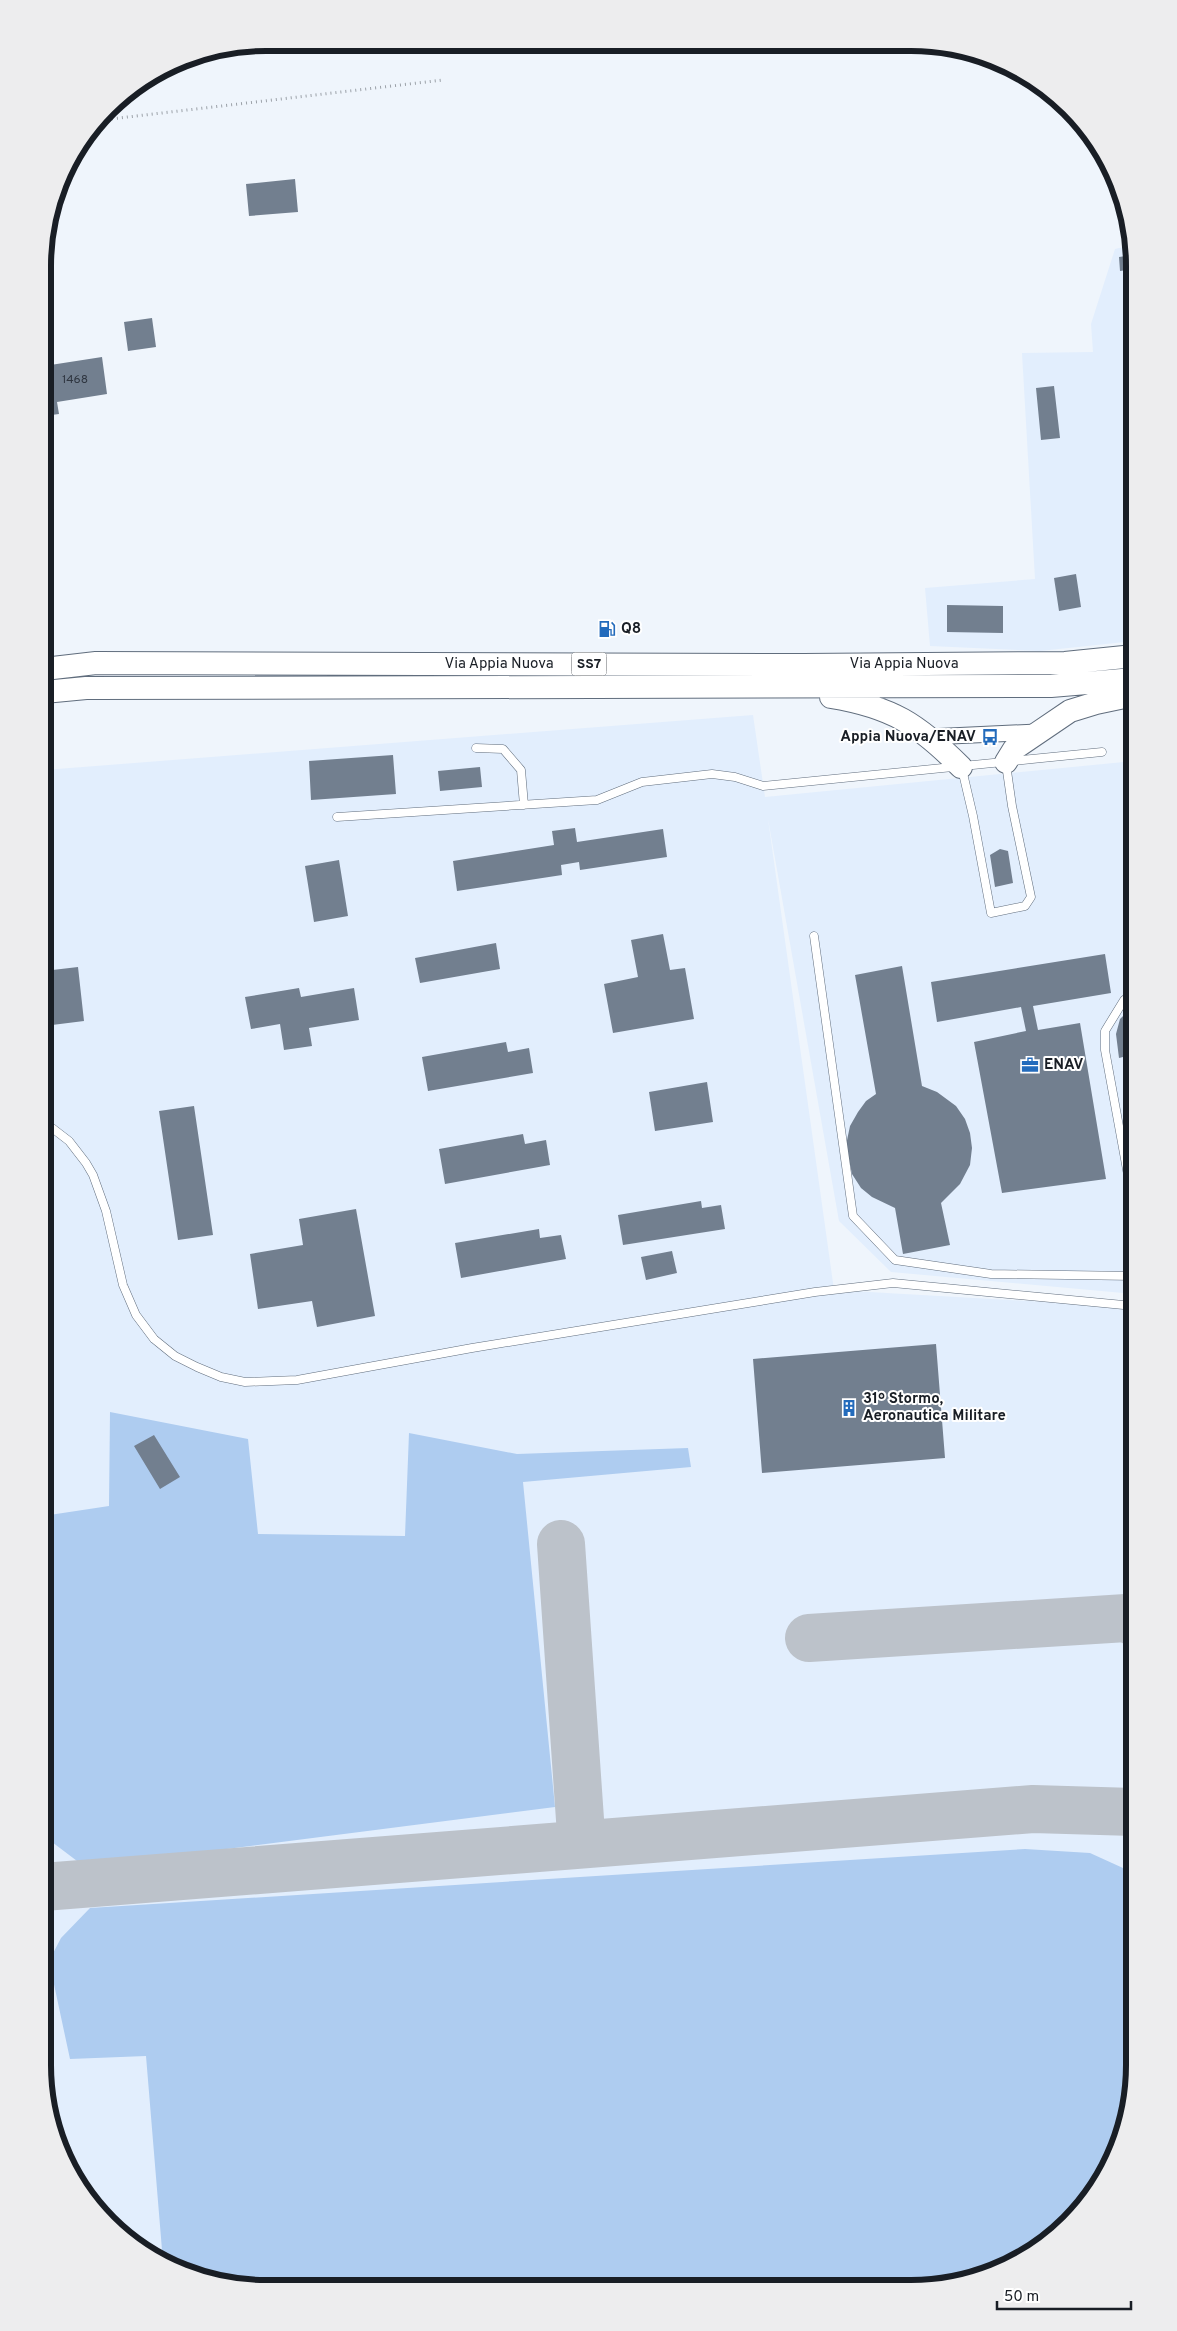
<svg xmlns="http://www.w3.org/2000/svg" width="1177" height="2331" viewBox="0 0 1177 2331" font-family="Overpass,sans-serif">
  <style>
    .built { fill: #e2eefd }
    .green { fill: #aeccf0 }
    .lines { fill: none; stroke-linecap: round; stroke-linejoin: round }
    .taxiway { stroke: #bcc2ca; stroke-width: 48 }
    .building { fill: #727f8f }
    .service-casing { stroke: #606d7d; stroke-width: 9 }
    .minor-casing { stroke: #606d7d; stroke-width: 17 }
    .primary-casing { stroke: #606d7d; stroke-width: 24 }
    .path { stroke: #9ba1a8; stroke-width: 3; stroke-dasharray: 1 4; stroke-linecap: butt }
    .service { stroke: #fff; stroke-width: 8 }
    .minor { stroke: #fff; stroke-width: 15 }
    .primary { stroke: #fff; stroke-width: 22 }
    .labels { text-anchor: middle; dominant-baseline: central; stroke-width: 4; stroke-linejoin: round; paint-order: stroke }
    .number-label { font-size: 12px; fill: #2f3640 }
    .shield { fill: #fff; stroke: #5e6266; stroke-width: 1 }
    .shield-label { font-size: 14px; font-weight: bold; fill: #191e25 }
    .poi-label { font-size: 15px; font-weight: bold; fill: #191e25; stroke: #fff; text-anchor: start }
    .street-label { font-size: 15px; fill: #191e25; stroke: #fff }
    .rim { fill: none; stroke: #191e25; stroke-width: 6 }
  </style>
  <rect width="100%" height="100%" fill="#eff5fc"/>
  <!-- built -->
  <path class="built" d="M1131 245 1134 266V641L1040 651 930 646 925 588 1035 579 1022 353 1093 352 1091 324 1115 249Z
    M753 715 765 797 1134 761V1294L891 1272 839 1221 768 819 834 1290 1134 1307V2080L911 2288 237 2287 167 2266 119 2233 80 2189 54 2136 43 2065 44 770Z"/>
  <!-- green -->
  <path class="green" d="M110 1412 248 1439 258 1534 405 1536 409 1433 517 1454 688 1448 691 1467 523 1482 555 1807 126 1862 81 1864 48 1839 43 1788V1516L109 1506Z
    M1025 1849 1090 1853 1134 1873V2080L1118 2150 1088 2201 1035 2251 982 2277 911 2288 255 2287 228 2284 167 2266 163 2262 146 2056 70 2059 49 1961 61 1938 90 1908Z"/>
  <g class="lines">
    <!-- taxiway -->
    <path class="taxiway" d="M561 1544 581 1834 568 1845
      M809 1638 1126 1618 1134 1622
      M43 1887 1033 1809 1134 1812"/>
  </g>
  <!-- building -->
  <path class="building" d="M295 179 298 212 249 216 246 184Z
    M1133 255 1134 269 1120 271 1119 257Z
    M152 318 156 347 128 351 124 322Z
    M1134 319V347L1127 348 1124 320Z
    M102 357 107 394 57 402 59 414 44 416V366Z
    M1054 386 1060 438 1041 440 1036 388Z
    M1076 574 1081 607 1059 611 1054 578Z
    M947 605 1003 606V633L947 632Z
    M393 755 396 794 311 800 309 761Z
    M480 767 482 787 440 791 438 771Z
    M575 828 577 842 663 829 667 857 580 870 579 862 561 865 562 875 457 891 453 861 554 845 552 831Z
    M1000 849 1008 851 1013 883 995 887 990 855Z
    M339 860 348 916 314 922 305 866Z
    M663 934 670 970 685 968 694 1019 613 1033 604 984 638 977 631 940Z
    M496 943 500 969 420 983 415 958Z
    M1105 954 1111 993 1033 1006 1038 1030 1080 1023 1106 1179 1002 1193 974 1042 1026 1031 1021 1007 937 1022 931 982Z
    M902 966 922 1086 937 1092 956 1106 965 1119 970 1133 972 1148 970 1165 960 1184 941 1203 950 1245 903 1254 895 1208 872 1197 861 1188 852 1174 846 1145 850 1126 858 1112 866 1101 876 1094 855 975Z
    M78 967 84 1021 44 1026V971Z
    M299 988 301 997 354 988 359 1020 309 1028 312 1046 284 1050 280 1024 251 1029 245 997Z
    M1134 1005V1067H1133L1131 1055 1119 1058 1116 1034 1120 1019Z
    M506 1042 508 1052 529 1048 533 1073 428 1091 422 1057Z
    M707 1082 713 1122 655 1131 649 1092Z
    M1134 1097V1158H1133L1123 1099Z
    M194 1106 213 1235 178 1240 159 1111Z
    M523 1134 525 1144 546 1140 550 1165 445 1184 439 1149Z
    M701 1201 702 1208 721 1205 725 1229 623 1245 618 1215Z
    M356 1209 375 1316 317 1327 312 1301 258 1309 250 1254 303 1245 299 1219Z
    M539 1229 540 1238 561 1235 566 1259 461 1278 455 1243Z
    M672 1251 677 1273 646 1280 641 1257Z
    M936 1344 945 1458 762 1473 753 1359Z
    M154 1435 180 1477 160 1489 134 1446Z"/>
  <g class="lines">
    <!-- service casing -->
    <g class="service-casing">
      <path id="service" d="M476 748 503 749 521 770 524 805
        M962 769 973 816 991 913 1025 906 1031 897 1012 806 1006 764
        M337 817 597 800 642 782 712 774 735 777 763 786 1102 752
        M1131 893 1134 915
        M814 936 853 1216 895 1260 991 1274 1134 1276
        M43 1121 69 1141 86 1163 93 1175 106 1211 123 1285 136 1315 154 1339 175 1356 197 1367 221 1377 245 1382 297 1380 472 1348 815 1292 893 1283 1134 1306
        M1134 1208 1105 1050V1031L1124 1000 1134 992"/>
    </g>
    <!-- minor casing -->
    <g class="minor-casing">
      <path id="minor" d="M928 737 1037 732"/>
    </g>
    <!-- primary casing -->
    <g class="primary-casing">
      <path id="primary" d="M44 669 96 663 803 665 1065 663 1134 656
        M44 692 86 688 1051 686 1134 679
        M831 697C892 707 918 724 961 767
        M1006 762 1014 749 1070 711 1096 703 1134 695"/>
    </g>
    <!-- path -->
    <path class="path" d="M102 120 443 80"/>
    <!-- service -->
    <use href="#service" class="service"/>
    <!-- minor -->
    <use href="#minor" class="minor"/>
    <!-- primary -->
    <use href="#primary" class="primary"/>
  </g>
  <!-- icons -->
  <defs>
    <g id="fuel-bare" transform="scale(1.35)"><path d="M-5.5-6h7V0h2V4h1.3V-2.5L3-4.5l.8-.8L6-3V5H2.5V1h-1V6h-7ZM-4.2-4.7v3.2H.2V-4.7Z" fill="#236bbc" stroke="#fff" stroke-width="2.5" paint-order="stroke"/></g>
    <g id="bus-bare" transform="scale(1.35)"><path d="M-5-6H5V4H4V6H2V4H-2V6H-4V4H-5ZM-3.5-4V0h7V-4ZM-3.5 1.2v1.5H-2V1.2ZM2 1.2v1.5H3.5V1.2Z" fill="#236bbc" stroke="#fff" stroke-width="2.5" paint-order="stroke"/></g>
    <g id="office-bare" transform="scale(1.35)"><path d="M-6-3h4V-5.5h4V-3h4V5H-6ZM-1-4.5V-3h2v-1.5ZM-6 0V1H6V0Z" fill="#236bbc" stroke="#fff" stroke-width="2.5" paint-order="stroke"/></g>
    <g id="building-bare" transform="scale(1.35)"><path d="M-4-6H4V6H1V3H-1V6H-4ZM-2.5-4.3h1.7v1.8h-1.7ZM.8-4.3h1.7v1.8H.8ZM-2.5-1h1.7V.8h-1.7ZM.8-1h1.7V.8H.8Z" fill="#236bbc" stroke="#fff" stroke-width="2.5" paint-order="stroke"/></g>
  </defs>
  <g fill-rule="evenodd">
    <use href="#fuel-bare" x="607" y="629"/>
    <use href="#bus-bare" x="990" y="737"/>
    <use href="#office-bare" x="1030" y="1065"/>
    <use href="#building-bare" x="849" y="1408"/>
  </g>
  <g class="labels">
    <!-- number labels -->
    <g class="number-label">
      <text x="75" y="380">1468</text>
    </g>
    <!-- shield labels -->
    <rect class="shield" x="571.5" y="652.5" width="35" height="23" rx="4"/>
    <g class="shield-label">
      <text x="589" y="664">SS7</text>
    </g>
    <!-- poi labels -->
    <g class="poi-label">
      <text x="621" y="629">Q8</text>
      <text x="976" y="737" text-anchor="end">Appia Nuova/ENAV</text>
      <text x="1044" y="1065">ENAV</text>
      <text x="863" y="1399">31º Stormo,<tspan x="863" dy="17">Aeronautica Militare</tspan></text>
    </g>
    <!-- street labels -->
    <g class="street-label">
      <text x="499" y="664">Via Appia Nuova</text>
      <text x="904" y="664">Via Appia Nuova</text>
    </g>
  </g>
  <!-- crop -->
  <path d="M0 0H1177V2331H0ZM266 51H911A215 215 0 0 1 1126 266V2065A215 215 0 0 1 911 2280H266A215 215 0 0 1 51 2065V266A215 215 0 0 1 266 51Z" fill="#ededee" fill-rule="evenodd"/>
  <path class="rim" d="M266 51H911A215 215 0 0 1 1126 266V2065A215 215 0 0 1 911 2280H266A215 215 0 0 1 51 2065V266A215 215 0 0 1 266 51Z"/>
  <!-- scale -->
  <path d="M997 2301v8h134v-8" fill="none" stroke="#191e25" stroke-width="2.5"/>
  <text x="1004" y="2301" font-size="15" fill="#191e25" stroke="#ffffff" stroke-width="4" paint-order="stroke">50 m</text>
</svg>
